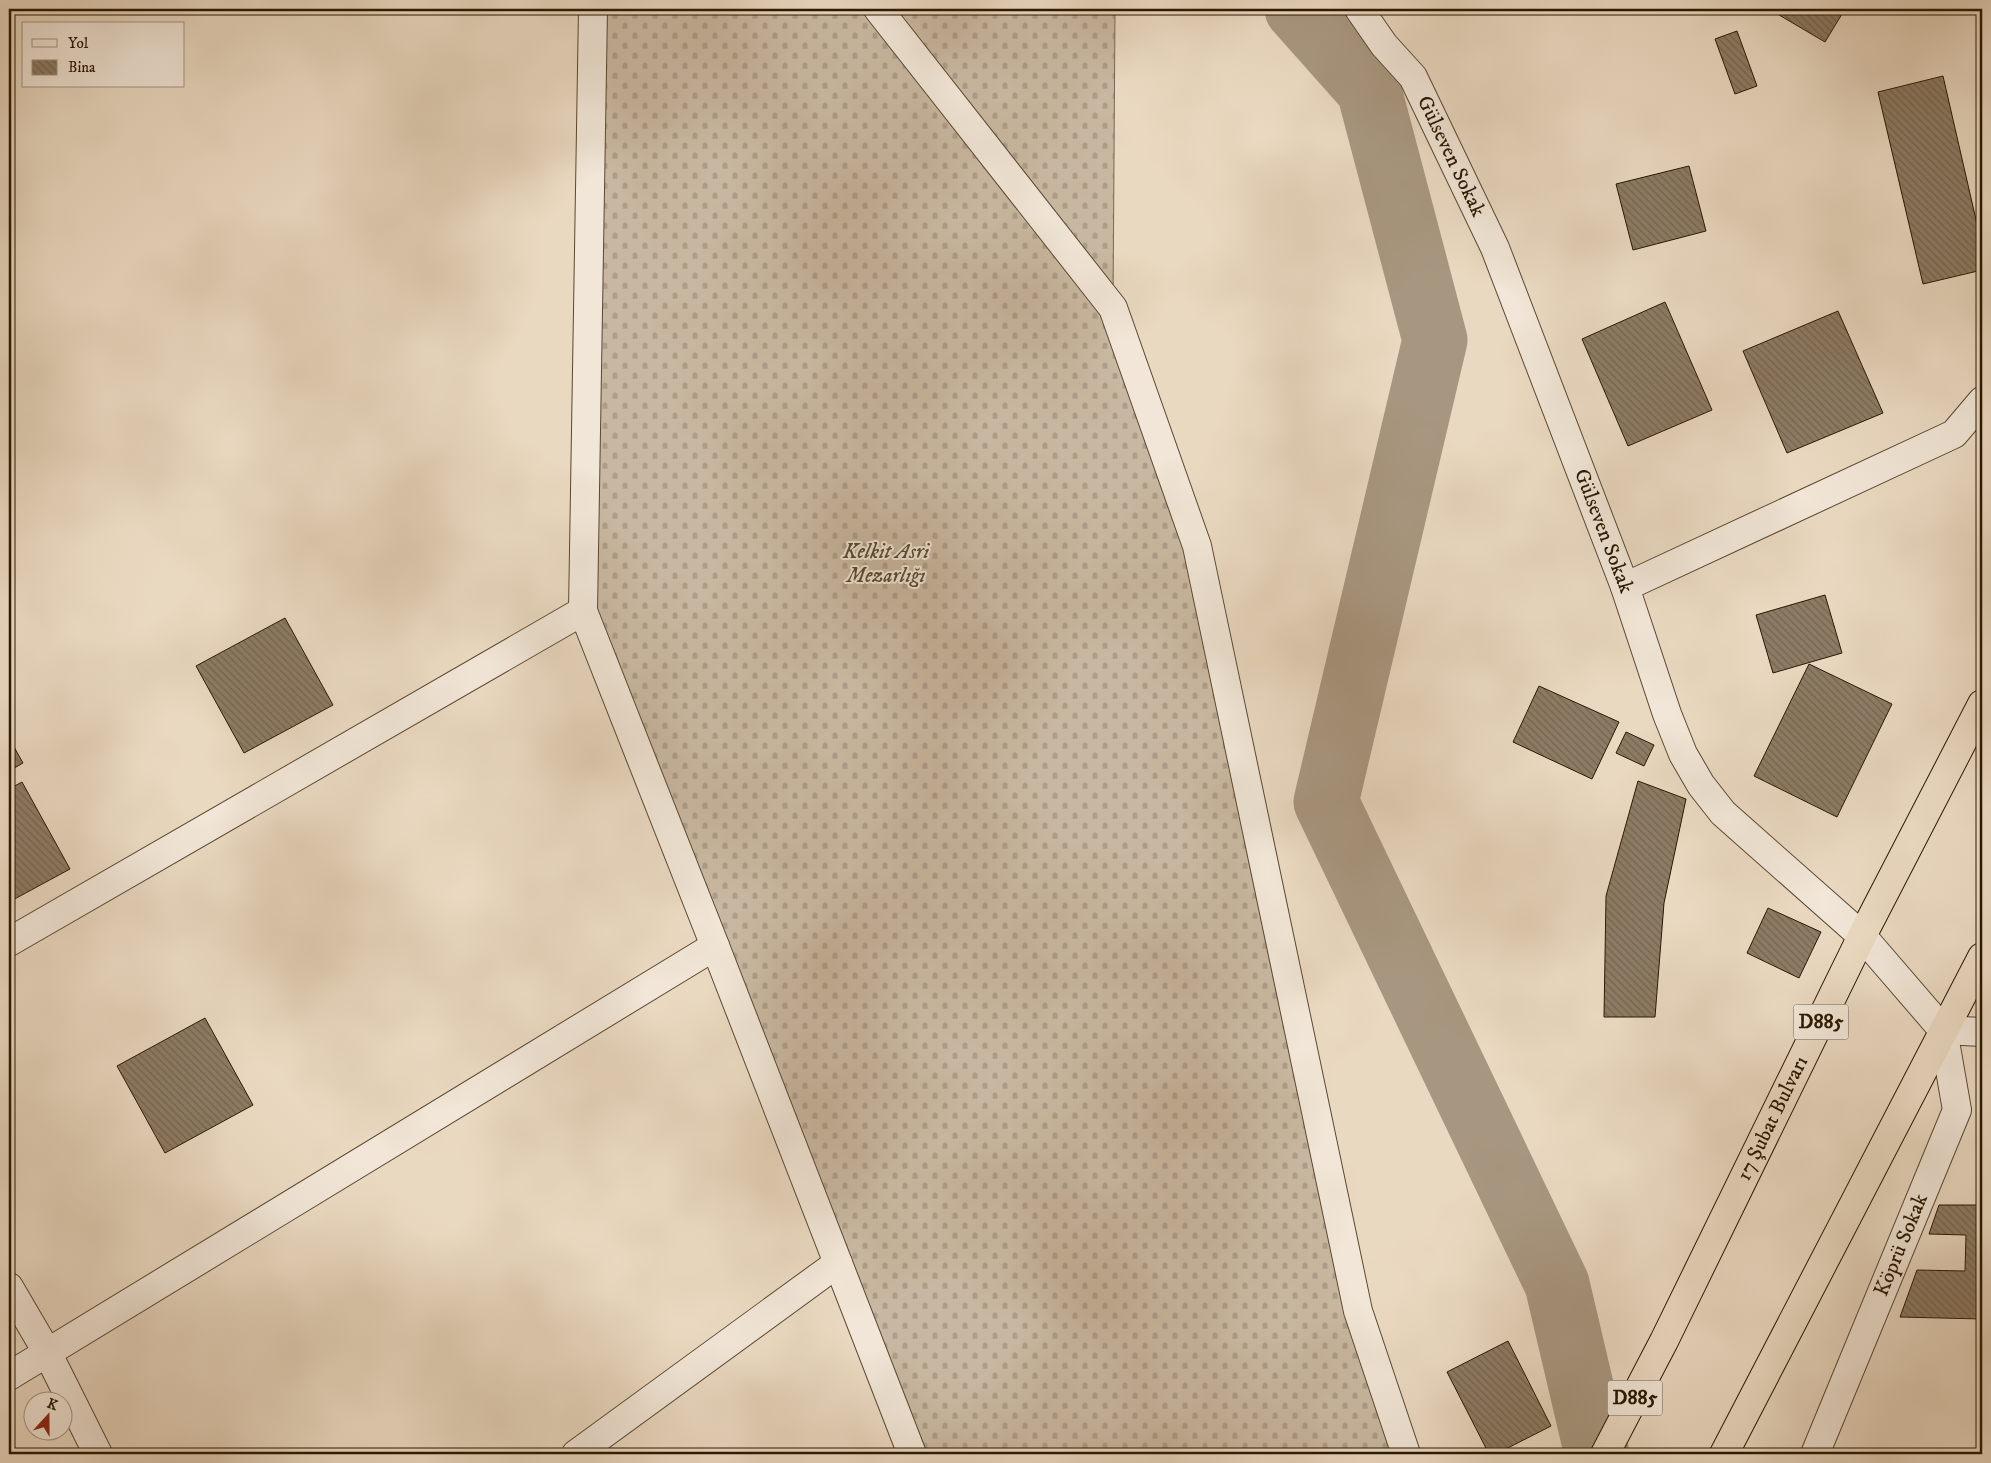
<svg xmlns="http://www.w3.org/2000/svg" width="1991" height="1463" viewBox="0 0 1991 1463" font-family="'IM FELL DW Pica',serif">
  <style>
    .cemetery { fill: url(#cemetery-stones); stroke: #796852 }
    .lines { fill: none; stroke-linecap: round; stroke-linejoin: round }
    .river { stroke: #a89780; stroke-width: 65 }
    .building { fill: url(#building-back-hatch); stroke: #291802 }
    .minor-casing { stroke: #594832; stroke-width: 30 }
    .highway-casing { stroke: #291802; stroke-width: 30 }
    .minor { stroke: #f1e6d7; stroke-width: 28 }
    .highway { stroke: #ead9c1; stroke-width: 28 }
    .labels { text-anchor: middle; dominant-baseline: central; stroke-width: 4; stroke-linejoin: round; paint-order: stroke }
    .shield { fill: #f1e6d7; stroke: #655642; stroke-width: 1 }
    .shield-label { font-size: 20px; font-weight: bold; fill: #291802 }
    .street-label { font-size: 21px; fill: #291802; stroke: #f1e6d7 }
    .park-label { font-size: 21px; font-style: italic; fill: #594832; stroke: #f1e6d7 }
  </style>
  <defs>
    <pattern id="cemetery-stones" width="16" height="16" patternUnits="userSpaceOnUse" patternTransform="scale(1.25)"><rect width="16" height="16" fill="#c9b8a1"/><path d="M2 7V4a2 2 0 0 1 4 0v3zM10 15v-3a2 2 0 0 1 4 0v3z" fill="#ad9d89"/></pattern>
    <pattern id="building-back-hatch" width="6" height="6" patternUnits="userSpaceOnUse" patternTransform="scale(1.25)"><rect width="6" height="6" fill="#8d7c65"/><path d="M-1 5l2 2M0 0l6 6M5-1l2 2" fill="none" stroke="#736551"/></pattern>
  </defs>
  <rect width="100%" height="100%" fill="#ead9c1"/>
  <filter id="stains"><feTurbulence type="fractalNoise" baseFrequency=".004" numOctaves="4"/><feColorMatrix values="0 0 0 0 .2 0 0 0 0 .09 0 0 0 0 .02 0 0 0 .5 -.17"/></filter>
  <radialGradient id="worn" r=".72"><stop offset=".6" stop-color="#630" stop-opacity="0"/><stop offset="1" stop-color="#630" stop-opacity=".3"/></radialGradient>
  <!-- cemetery -->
  <path class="cemetery" d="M593 9H1115L1113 308 1197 546 1358 1311 1406 1454H912L583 611Z"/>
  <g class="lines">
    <!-- river -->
    <path class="river" d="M1297 9 1369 90 1435 340 1326 802 1557 1284 1597 1454"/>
  </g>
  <!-- building -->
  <path class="building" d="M1769 9H1845L1825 42Z
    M1737 31 1757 86 1735 94 1715 39Z
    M1943 76 1982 246V270L1923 284 1878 92Z
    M1689 166 1706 231 1633 250 1616 184Z
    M1665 302 1712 410 1628 446 1582 339Z
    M1838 311 1883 413 1787 453 1743 351Z
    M1825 595 1842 653 1773 673 1756 615Z
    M285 618 333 705 244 753 196 666Z
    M1809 664 1892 704 1837 817 1754 776Z
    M1539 686 1619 722 1592 779 1513 742Z
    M1626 732 1654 745 1644 766 1616 753Z
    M9 738 23 763 9 771Z
    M1638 781 1686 799 1664 903 1655 1017H1604L1606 896Z
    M22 782 70 869 9 902V789Z
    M1768 908 1821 932 1799 978 1747 953Z
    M205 1018 253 1105 165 1153 117 1066Z
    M1939 1205H1982V1319L1900 1317 1917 1270 1965 1271 1966 1235 1929 1234Z
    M1508 1341 1551 1426 1496 1454H1489L1447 1372Z"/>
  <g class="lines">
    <!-- minor casing -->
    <g class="minor-casing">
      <g id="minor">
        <path d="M593 9 583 611 715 946 912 1454"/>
        <path d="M878 9 1113 308 1197 546 1358 1311 1406 1454"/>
        <path id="s1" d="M1359 9 1384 45 1413 77 1495 248 1625 587 1667 714 1683 754 1701 785 1723 813 1862 936 1943 1030"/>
        <path d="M1625 587 1954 434 1982 401"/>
        <path d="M9 942 583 611"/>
        <path d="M1943 1030 1982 1032"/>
        <path d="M9 1287 47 1352 98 1454"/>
        <path d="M9 1376 715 946"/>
        <path d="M576 1454 838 1263"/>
        <path id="s2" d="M1815 1454 1957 1110 1943 1030"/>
      </g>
    </g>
    <!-- highway casing -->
    <g class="highway-casing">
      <g id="highway">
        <path id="s3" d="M1605 1454 1664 1341 1862 936 1982 704"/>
        <path d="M1724 1454 1982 957"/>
      </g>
    </g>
    <!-- minor -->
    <use href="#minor" class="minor"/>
    <!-- highway -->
    <use href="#highway" class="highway"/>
  </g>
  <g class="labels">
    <!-- shield labels -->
    <g class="shield">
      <rect x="1793.5" y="1004.5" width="55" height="35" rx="4"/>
      <rect x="1607.5" y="1380.5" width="55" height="35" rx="4"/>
    </g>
    <g class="shield-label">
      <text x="1821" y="1022">D885</text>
      <text x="1635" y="1398">D885</text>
    </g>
    <!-- street labels -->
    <g class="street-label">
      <text stroke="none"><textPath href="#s1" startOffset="175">Gülseven Sokak</textPath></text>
      <text stroke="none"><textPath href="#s1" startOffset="580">Gülseven Sokak</textPath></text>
      <text stroke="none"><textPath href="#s3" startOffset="375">17 Şubat Bulvarı</textPath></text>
      <text stroke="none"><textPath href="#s2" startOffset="226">Köprü Sokak</textPath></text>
    </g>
    <!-- park labels -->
    <g class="park-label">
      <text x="886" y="552">Kelkit Asri<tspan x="886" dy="24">Mezarlığı</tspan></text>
    </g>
  </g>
  <!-- margin -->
  <rect width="1991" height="1463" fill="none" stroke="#ead9c1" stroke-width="30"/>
  <rect x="10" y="10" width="1971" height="1443" fill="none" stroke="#291802" stroke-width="2.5"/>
  <rect x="15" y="15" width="1961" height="1433" fill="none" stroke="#291802"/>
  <!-- legend -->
  <rect x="22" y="22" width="162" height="65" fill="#f1e6d7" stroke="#a19482"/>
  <rect x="32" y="39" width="25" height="8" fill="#f1e6d7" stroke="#a19482"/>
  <text x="68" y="48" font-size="15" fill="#291802">Yol</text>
  <rect x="32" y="60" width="25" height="15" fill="url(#building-back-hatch)" stroke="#a19482"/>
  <text x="68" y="72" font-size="15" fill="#291802">Bina</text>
  <!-- north arrow -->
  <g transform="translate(48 1416) rotate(21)"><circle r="24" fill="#f1e6d7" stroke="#a19482"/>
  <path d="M0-4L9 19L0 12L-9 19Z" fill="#8f2418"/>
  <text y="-8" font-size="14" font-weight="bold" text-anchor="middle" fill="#291802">K</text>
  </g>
  <rect width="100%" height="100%" filter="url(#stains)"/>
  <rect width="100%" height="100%" fill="url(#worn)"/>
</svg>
